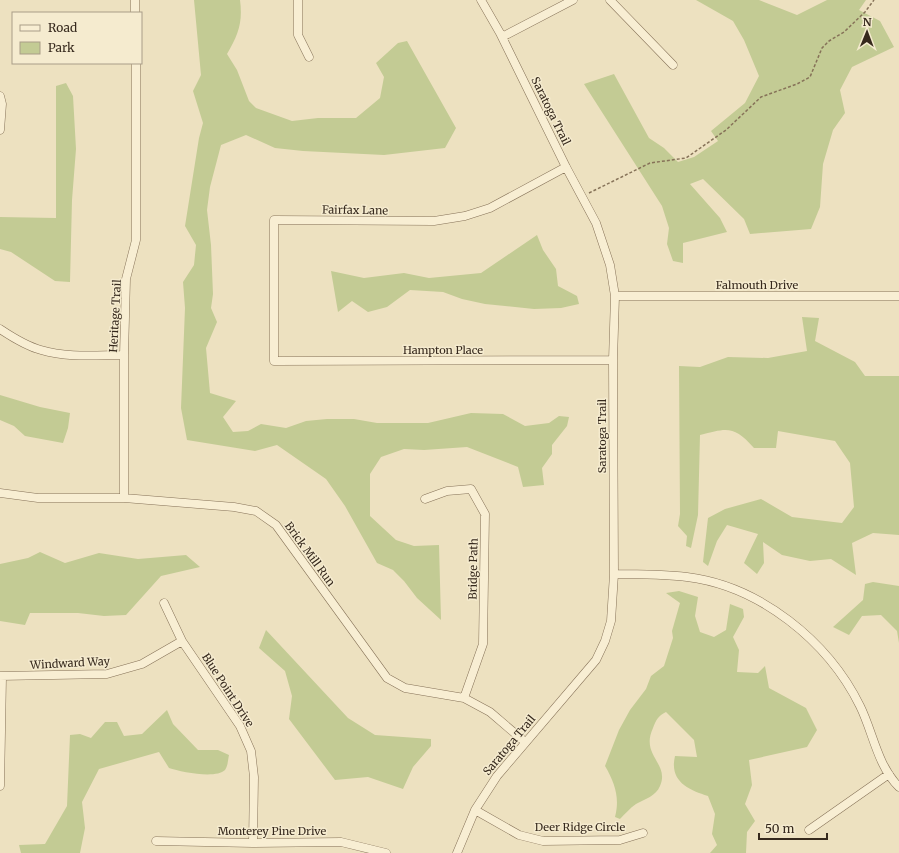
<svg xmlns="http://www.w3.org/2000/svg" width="899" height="853" viewBox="0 0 899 853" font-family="Merriweather,serif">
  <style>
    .green { fill: #c3cb94 }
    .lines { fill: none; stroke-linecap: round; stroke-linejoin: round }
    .street-casing { stroke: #867258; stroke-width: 9 }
    .path { stroke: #867258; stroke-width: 1.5; stroke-dasharray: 3 2; stroke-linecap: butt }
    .street { stroke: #f8eed3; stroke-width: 8 }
    .labels { text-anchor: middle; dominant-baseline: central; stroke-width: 3; stroke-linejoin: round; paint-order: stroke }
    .street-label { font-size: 11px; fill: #36291d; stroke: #f5ebcf }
  </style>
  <rect width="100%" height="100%" fill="#ede1c0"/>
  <!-- green -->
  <path class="green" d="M194 0H240C243 23 238 35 227 54L237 70 249 101 256 108 292 121 318 118H356L380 98 384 77 376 63 398 43 407 41 456 128 445 148 384 155 303 151 275 148 246 135 221 145 210 187 207 210 211 245 213 294 211 308 217 322 206 348 210 393 236 401 223 417 233 432 248 431 261 424 286 428 306 421 327 419H354L377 423H428L471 413 503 414 525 426 549 423 559 416 569 417 567 426 552 445V454L542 468 544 485 523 487 518 467 467 447 424 450 404 449 381 457 370 474V516L396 540 414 546 439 545 441 620 417 598 404 581 393 570 377 563 345 506 326 479 277 445 255 451 187 440 181 408 185 308 183 282 194 265 196 245 185 226 199 138 203 123 193 91 201 75Z
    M696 0H759L797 15 827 0H866L859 10 880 21 894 47 852 67 840 90 845 113 833 130 823 164 820 207 811 229 750 234 744 219 703 179 690 184 720 218 727 232 683 243V263L673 261 667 244 669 228 662 206 584 84 614 74 649 138 664 148 678 162 694 157 718 141 711 131 745 103 759 76 744 40 733 21Z
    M66 83 73 96 76 149 72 200 70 282 55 281 11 252 0 249V217L56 218V86Z
    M537 235 543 250 556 269 558 286 577 296 579 304 561 308 534 309 485 304 462 299 443 292 410 290 387 307 368 312 352 301 338 312 331 271 364 278 404 273 429 278 481 273Z
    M802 317 819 318 815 341 855 362 865 376H899V535L873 533 852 543 856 575 831 559 810 561 782 555 763 542 764 563 757 574 744 563 758 534 727 525 717 541 708 566 703 562 708 518 725 509 761 499 792 517 842 523 854 507 850 463 835 441 778 431 776 448H754C734 425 727 428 700 435L698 515 691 548 686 546 687 536 678 526 680 514 679 366 700 367 728 357 768 358 807 351Z
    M0 395 40 407 70 413 68 428 63 443 25 436 14 426 0 420Z
    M40 552 65 563 99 553 138 559 186 555 200 567 161 576 126 615 104 616 78 613H30L25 625 0 621V564L28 558Z
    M873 582 899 586V643L897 631 881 615 862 616 849 635 833 627 863 600 865 584Z
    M679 591 698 597 695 616 700 632 714 637 726 630 730 604 743 609 744 617 733 637 739 650 737 672 758 673 765 666 769 688 806 708 817 730 807 747 749 760 752 785 745 804 755 821 747 832 746 853H710L717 845 712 834 715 814 708 796C688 790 669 781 675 756L697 757 694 740 666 712C658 716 656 720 653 728 640 756 670 763 660 786 656 796 645 799 636 804 630 808 625 814 620 819L615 817C620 798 615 783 605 766L619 730 630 710 646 689 651 676 664 666 673 638 672 631 680 603 666 593Z
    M266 630 348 718 375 735 431 739V746L413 767 403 789 368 777 335 780 289 719 292 696 285 671 259 648Z
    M167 710 173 724 198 750H218L229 755C228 759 228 766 225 770 216 779 181 772 169 768L159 752 99 769 82 802 85 828 80 853H21L19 845 45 844 67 806 70 735 80 734 91 738 105 722H117L124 736 142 734Z"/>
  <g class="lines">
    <!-- street casing -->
    <g class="street-casing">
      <path id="street" d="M135 0V13
        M298 0V35L309 57
        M610 0 673 65
        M502 37 573 0
        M0 96 2 104 0 130
        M566 167 490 208 465 216 434 221 274 220V361L613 360
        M615 296H899
        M0 329C12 337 26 346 41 350 67 358 97 355 124 355
        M0 493 38 498H124L234 507 256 511 276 525 387 678 405 688 464 698 490 712 525 742
        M124 498V355L126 279 136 240V63
        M425 499 447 491 471 489 485 514 483 644 464 698
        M614 574C638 574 663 574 687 577 760 586 828 641 860 706 873 732 877 765 899 787
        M164 603 182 641 240 726 251 751 254 777 253 843
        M0 676 107 674 142 664 182 641
        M0 786 2 677
        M475 810 519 835 543 841 620 840 643 833
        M809 830 889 774
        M156 841 253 843 341 842 386 853
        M457 853 475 810 497 776 596 660 605 641 611 621 614 574 613 360 615 296 610 265 596 223 566 167 500 33 481 0"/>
    </g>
    <!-- path -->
    <path class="path" d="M589 193 650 163 686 158 726 130 761 97 797 84 810 77 822 48 829 41 844 32 865 12 874 0"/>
    <!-- street -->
    <use href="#street" class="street"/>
  </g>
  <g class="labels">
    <!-- street labels -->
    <g class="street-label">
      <text transform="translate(551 111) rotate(64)">Saratoga Trail</text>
      <text transform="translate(355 210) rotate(1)">Fairfax Lane</text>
      <text x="757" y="285">Falmouth Drive</text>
      <text transform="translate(115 316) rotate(-87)">Heritage Trail</text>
      <text x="443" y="350">Hampton Place</text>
      <text transform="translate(602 436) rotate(-90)">Saratoga Trail</text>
      <text transform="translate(310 554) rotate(54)">Brick Mill Run</text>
      <text transform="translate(473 569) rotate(-89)">Bridge Path</text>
      <text transform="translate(70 663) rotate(-3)">Windward Way</text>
      <text transform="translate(228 690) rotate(57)">Blue Point Drive</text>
      <text transform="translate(509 745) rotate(-50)">Saratoga Trail</text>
      <text x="580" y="827">Deer Ridge Circle</text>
      <text x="272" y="831">Monterey Pine Drive</text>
    </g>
  </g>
  <!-- legend -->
  <rect x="12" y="12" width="130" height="52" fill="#f5ebcf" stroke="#a99d88"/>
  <rect x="20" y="25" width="20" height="6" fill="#f8eed3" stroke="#a99d88"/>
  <text x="48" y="32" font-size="12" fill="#36291d">Road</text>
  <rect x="20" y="42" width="20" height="12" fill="#c3cb94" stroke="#a99d88"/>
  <text x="48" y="52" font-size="12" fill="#36291d">Park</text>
  <!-- north arrow -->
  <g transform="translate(867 32) rotate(1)" stroke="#f5ebcf" stroke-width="3" paint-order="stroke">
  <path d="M0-3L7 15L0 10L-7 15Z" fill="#36291d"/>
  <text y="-6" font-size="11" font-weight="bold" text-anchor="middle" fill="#36291d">N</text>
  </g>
  <!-- scale -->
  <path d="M759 833v6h68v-6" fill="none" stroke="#36291d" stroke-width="2"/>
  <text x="765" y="833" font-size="12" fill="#36291d" stroke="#f5ebcf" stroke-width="3" paint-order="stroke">50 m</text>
</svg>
